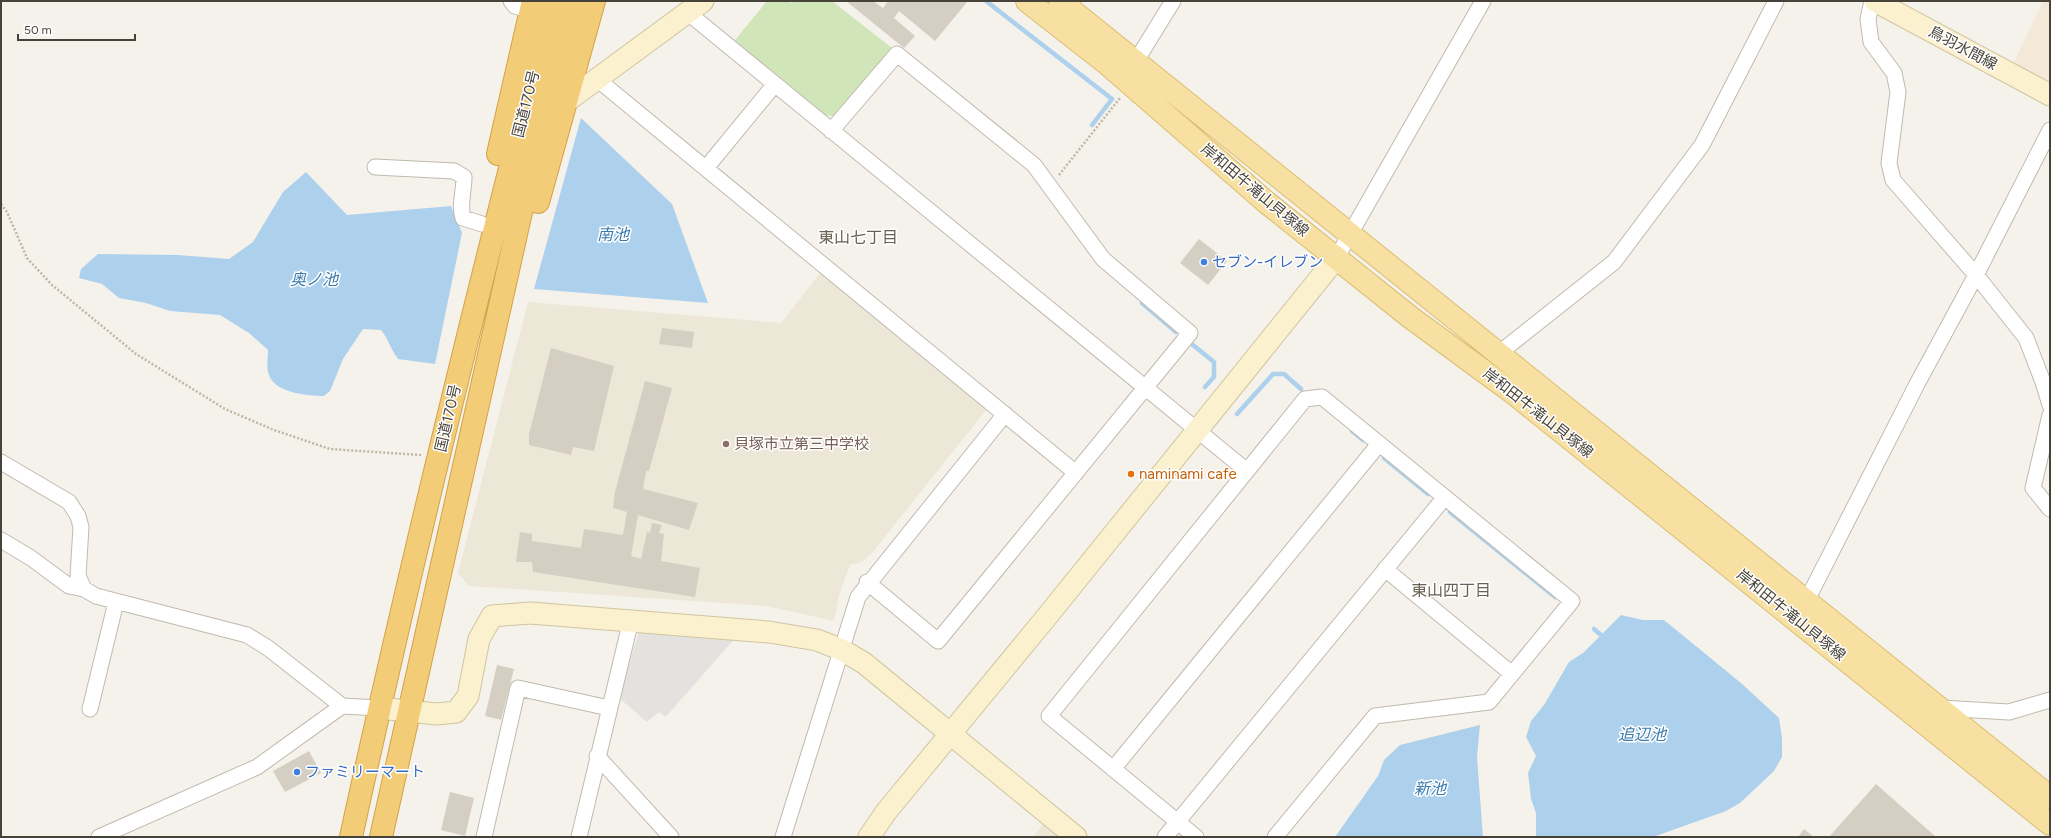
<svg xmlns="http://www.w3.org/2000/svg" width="2051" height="838" viewBox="0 0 2051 838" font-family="Figtree,'Noto Sans JP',sans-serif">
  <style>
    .commercial { fill: #f4e9d9 }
    .education { fill: #ece7d7 }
    .green { fill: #d0e5b8 }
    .parking { fill: #e4e2df }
    .water { fill: #add1ec }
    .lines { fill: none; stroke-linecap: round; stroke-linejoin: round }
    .stream { stroke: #add1ec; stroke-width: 4.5 }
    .building { fill: #d5cec2 }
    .street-casing { stroke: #c0baae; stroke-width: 17 }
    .secondary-casing { stroke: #d1c59f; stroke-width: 23 }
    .primary-casing { stroke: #dcbe72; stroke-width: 24 }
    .highway-casing { stroke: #d3a247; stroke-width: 24 }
    .path { stroke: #c0b6a1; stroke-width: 2.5; stroke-dasharray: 2 2; stroke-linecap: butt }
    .street { stroke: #fff; stroke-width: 15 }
    .secondary { stroke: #fbf1cf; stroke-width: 21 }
    .primary { stroke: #f7e0a2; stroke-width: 22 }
    .highway { stroke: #f3cc78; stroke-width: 22 }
    .shop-dot { fill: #3f7fe0; stroke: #fff; stroke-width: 1.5 }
    .education-dot { fill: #8d6e63; stroke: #fff; stroke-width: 1.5 }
    .food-dot { fill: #e8710a; stroke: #fff; stroke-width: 1.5 }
    .labels { text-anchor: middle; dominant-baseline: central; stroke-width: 3; stroke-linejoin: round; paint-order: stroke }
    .street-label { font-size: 15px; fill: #48433a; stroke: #fff }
    .shop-label { font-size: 15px; fill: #366cbe; stroke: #fff; text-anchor: start }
    .education-label { font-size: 15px; fill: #785e54; stroke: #fff; text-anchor: start }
    .food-label { font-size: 15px; fill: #c56008; stroke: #fff; text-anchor: start }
    .water-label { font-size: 16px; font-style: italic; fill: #3a7aad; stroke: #fff }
    .neighbourhood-label { font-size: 16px; fill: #6a6152; stroke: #fff }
  </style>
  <rect width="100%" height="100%" fill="#f5f2ec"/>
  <!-- commercial -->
  <path class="commercial" d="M2043 1H2050V87L2012 66Z"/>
  <!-- education -->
  <path class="education" d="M820 273 987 409 872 553 862 562 850 565 840 592 834 621 767 606 469 586 458 573 528 302 781 323Z
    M1043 824 1058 837H1033Z"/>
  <!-- green -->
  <path class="green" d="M767 1H788L791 3 796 1H832L892 48 834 116 824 115 735 40Z"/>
  <!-- parking -->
  <path class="parking" d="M640 628 737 636 670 712 665 717 659 712 647 722 619 698Z"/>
  <!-- water -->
  <path class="water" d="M581 118 672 204 708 303 534 289Z
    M306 172 347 215 451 206 462 233 435 364 398 359C391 350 389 340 381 330L363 329 343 359 330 391 324 396C308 396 275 393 269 375 266 368 268 358 268 350L249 333 220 315 170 311 146 303 119 298 102 284 79 278 81 269 98 254 178 255 229 259 253 242 283 192Z
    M1621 615 1643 620H1664L1741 683 1779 718 1782 738V757L1774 771 1740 803 1726 811 1653 837H1536V813L1531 799 1528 773 1536 756 1526 737 1531 721 1544 705 1569 662 1583 653Z
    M1480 725 1477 757 1483 837H1335L1378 776 1384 760 1400 745Z"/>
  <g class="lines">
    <!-- stream -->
    <path class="stream" d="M986 1 1112 99 1092 125
      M1142 303 1176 332
      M1193 345 1214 362V377L1205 387
      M1237 414 1273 374H1284L1301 389
      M1352 431 1363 440
      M1384 458 1428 494
      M1450 512 1555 597
      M1594 629 1601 635"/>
  </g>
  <!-- building -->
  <path class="building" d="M846 1H873L883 8 888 1H968L935 41 899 11 894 18 915 36 904 48Z
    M1199 239 1227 261 1208 285 1180 263Z
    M662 328 694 332 692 348 659 344Z
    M551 348 614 366 594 451 573 447 571 455 529 445V434Z
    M645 381 672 388 649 471H646L643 489 698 503 689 530 638 515 631 556 641 559 647 532 650 533 652 523 662 525 659 533 664 534 661 561 700 568 695 597 533 572 532 562H516L520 532 532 534V541L581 548 584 529 623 535 627 512 613 508 615 492Z
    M497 665 514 669 501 720 485 716Z
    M309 751 321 773 285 792 273 771Z
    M1876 784 1936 837H1829Z
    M450 792 474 798 465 836 441 830Z
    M1804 829 1814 837H1798Z"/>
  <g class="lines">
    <!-- street casing -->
    <g class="street-casing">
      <path id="street" d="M511 1 515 6 531 11
        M1872 1 1868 19 1871 42 1894 73 1898 92 1889 163 1893 180 1976 275 2026 338 2043 382 2050 405
        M687 12 1247 471
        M1136 61 1173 1
        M597 79 1076 473
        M831 131 897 54 1034 165 1103 259 1190 333 938 641 867 582
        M375 167 454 171 464 177C464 191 459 205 463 218L482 224
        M706 168 775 84
        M1337 257 1483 1
        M1498 354 1614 262 1702 145 1776 1
        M2050 415 2033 488 2050 509
        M1 462 69 502 78 516 81 527 78 576 84 589 96 596 247 635 268 648 342 706 379 708
        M1 540 31 558 69 586 84 589
        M1385 569 1512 674
        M1807 600 1917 384 1976 275 2050 130
        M1941 708 2009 712 2050 700
        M90 709 116 602
        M597 756 671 837
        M1113 769 1379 444
        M99 837 257 767 342 706
        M484 837 518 688 609 708
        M579 837 631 620
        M783 837 858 597 1005 414
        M1165 837 1445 497
        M1196 837 1049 716 1305 399 1322 397 1572 601 1489 702 1375 716 1275 837"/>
    </g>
    <!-- secondary casing -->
    <g class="secondary-casing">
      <path id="secondary" d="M1875 1 2050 95
        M567 101 703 1
        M379 708 437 714 456 712 468 696 479 639 492 616 530 613 769 632 817 640 842 650 864 663 1076 837
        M869 837 886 812 1049 614 1337 257"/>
    </g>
    <!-- primary casing -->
    <g class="primary-casing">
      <path id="primary" d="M1027 1 1105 62 1266 202 1410 317 1512 392 2050 824
        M1060 1 2050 797"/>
    </g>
    <!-- highway casing -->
    <g class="highway-casing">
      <path id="highway" d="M498 154 533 1
        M538 202 594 1
        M351 837C412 557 481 278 553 1
        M381 837 519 221 552 80 573 1"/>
    </g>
    <!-- path -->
    <path class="path" d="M1059 175 1120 98
      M1 204 7 212 27 258 52 285 136 354 225 409 274 430 330 449 421 455"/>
    <!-- street -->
    <use href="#street" class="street"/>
    <!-- secondary -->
    <use href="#secondary" class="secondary"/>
    <!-- primary -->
    <use href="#primary" class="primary"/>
    <!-- highway -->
    <use href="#highway" class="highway"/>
  </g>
  <!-- markers -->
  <g class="shop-dot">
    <circle cx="1204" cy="262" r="4"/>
    <circle cx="297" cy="772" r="4"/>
  </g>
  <circle class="education-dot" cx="726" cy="444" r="4"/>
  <circle class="food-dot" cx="1131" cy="474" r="4"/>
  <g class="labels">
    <!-- street labels -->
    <g class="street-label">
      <text transform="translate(1963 48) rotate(28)">鳥羽水間線</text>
      <text transform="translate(526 104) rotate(-76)">国道170号</text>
      <text transform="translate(1255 190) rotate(40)">岸和田牛滝山貝塚線</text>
      <text transform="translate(1538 413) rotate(38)">岸和田牛滝山貝塚線</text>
      <text transform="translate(448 418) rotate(-77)">国道170号</text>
      <text transform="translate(1791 615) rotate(39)">岸和田牛滝山貝塚線</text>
    </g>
    <!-- shop labels -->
    <g class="shop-label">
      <text x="1212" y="262">セブン-イレブン</text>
      <text x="305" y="772">ファミリーマート</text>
    </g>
    <!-- education labels -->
    <g class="education-label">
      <text x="734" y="444">貝塚市立第三中学校</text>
    </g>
    <!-- food labels -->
    <g class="food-label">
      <text x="1139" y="474">naminami cafe</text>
    </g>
    <!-- water labels -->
    <g class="water-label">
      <text x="613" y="234">南池</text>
      <text x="314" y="279">奥ノ池</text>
      <text x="1642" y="734">追辺池</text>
      <text x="1430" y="788">新池</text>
    </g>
    <!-- neighbourhood labels -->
    <g class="neighbourhood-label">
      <text x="858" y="237">東山七丁目</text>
      <text x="1451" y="590">東山四丁目</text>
    </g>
  </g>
  <!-- border -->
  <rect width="2051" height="838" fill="none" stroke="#48433a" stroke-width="4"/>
  <!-- scale -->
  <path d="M18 34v6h117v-6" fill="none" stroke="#48433a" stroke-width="2"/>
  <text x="24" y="34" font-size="12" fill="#48433a" stroke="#ffffff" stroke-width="3" paint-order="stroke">50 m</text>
</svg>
